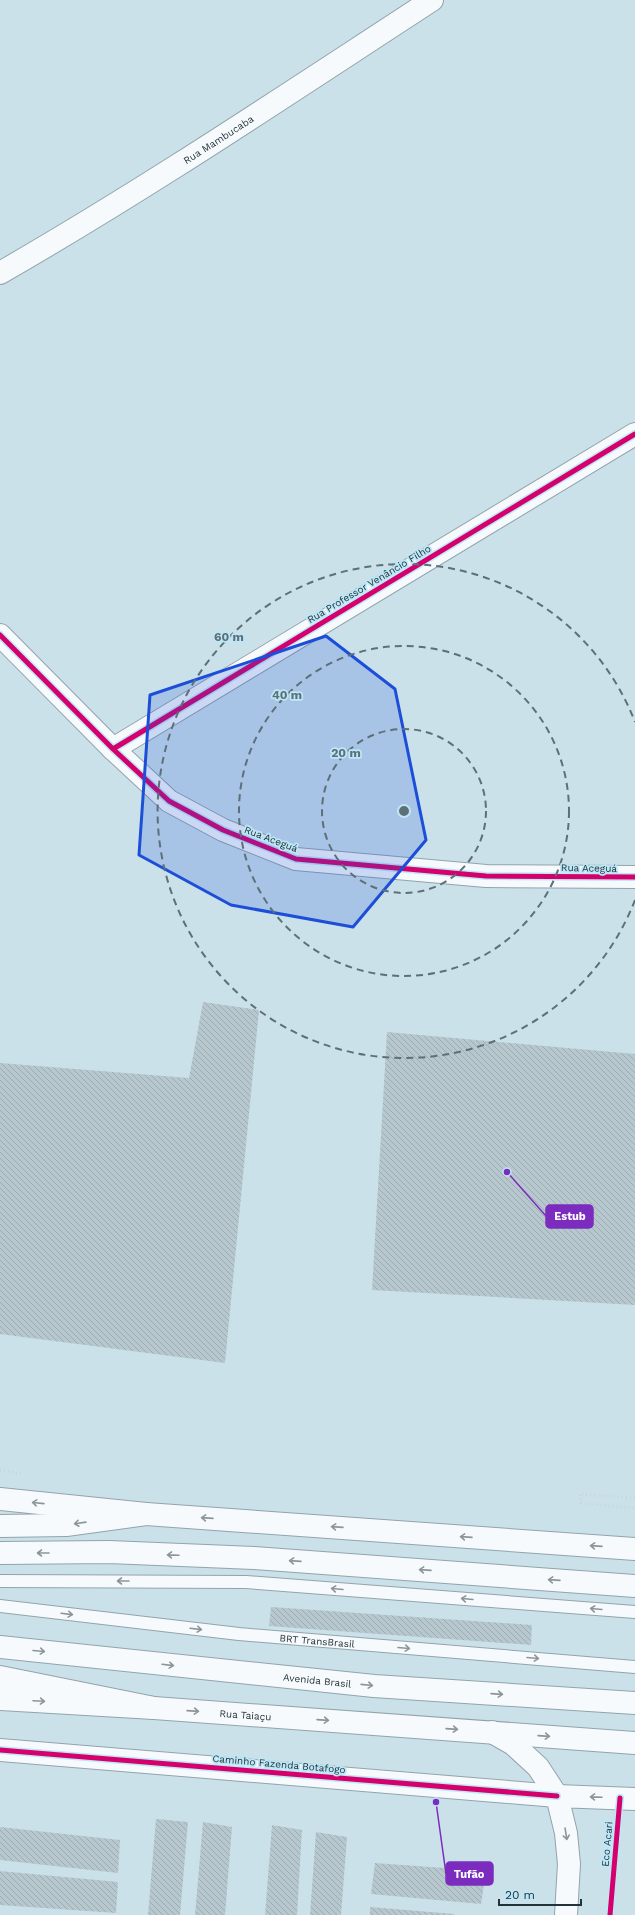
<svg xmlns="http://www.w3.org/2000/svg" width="635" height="1915" viewBox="0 0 635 1915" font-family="'Work Sans',sans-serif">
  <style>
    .building { fill: url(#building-back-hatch) }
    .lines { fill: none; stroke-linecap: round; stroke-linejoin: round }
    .lane-casing { stroke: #92a4ab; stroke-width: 14 }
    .street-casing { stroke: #92a4ab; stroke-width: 24 }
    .secondary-casing { stroke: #92a4ab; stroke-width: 24 }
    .primary-casing { stroke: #92a4ab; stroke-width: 24 }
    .highway-casing { stroke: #92a4ab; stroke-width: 24 }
    .path { stroke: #cdd3d6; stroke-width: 2.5; stroke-dasharray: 1 3; stroke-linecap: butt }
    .lane { stroke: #f7fafc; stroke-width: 12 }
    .street { stroke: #f7fafc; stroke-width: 22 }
    .secondary { stroke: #f7fafc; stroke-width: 22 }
    .primary { stroke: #f7fafc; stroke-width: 22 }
    .highway { stroke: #f7fafc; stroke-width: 22 }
    .cycleway-casing { stroke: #bde7f7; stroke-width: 8 }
    .cycleway { stroke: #d6006c; stroke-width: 5 }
    .oneway { stroke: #8c969a }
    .marked { fill: #1d4ed8; fill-opacity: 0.2; stroke: #1d4ed8; stroke-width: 3; stroke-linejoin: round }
    .ring { fill: none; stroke: #5d7077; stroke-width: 2; stroke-dasharray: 7 5 }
    .labels { text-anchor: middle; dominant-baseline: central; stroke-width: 3.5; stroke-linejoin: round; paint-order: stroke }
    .street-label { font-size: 10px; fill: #223339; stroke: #bde7f7 }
    .centre { fill: #5d7077; stroke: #bde7f7; stroke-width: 2 }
    .ring-label { font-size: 12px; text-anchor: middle; font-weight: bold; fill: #5d7077; stroke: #bde7f7; stroke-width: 3.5; stroke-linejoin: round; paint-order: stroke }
    .leader { fill: none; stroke: #7b2cbf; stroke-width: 1.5 }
    .callout-dot { fill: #7b2cbf; stroke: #bde7f7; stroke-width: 1.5 }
    .callout { fill: #7b2cbf; stroke: #7b2cbf; stroke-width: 1.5 }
    .callout-label { font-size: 11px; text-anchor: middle; font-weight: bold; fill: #fff }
  </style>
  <defs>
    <pattern id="building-back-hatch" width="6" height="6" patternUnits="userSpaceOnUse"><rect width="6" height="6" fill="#b6c8ce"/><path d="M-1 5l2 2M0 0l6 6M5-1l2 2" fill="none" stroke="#9cacb2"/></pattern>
  </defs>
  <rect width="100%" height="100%" fill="#cae1ea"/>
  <!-- building -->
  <path class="building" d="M203 1002 259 1010 225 1363 0 1334V1063L189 1078Z
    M387 1032 635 1054V1305L372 1290Z
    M271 1607 532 1625 531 1645 269 1626Z
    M156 1819 188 1822 180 1915H148Z
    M203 1822 232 1827 225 1915H195Z
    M272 1825 302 1830 297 1915H265Z
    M0 1827 120 1840 118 1873 0 1860Z
    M316 1832 347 1837 341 1915H310Z
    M375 1863 486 1871 481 1904 371 1894Z
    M0 1871 118 1882 116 1913 0 1905Z
    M370 1907 454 1914V1915H370Z"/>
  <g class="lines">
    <!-- lane casing -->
    <g class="lane-casing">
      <g id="lane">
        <path d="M0 1581 246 1582 635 1612"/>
        <path id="s1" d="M0 1606 239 1634 635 1667"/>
      </g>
    </g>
    <!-- street casing -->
    <g class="street-casing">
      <g id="street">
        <path id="s2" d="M0 273C148 188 289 93 432 0"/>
        <path d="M0 635 113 749 169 801 223 830 296 859 486 876 635 877"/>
        <path d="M113 749 635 434"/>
        <path d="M0 1750 557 1796"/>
      </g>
    </g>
    <!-- secondary casing -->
    <g class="secondary-casing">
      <path id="secondary" d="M492 1732 513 1744 538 1767 557 1796 566 1833 569 1864 566 1915
        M557 1796 635 1799"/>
    </g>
    <!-- primary casing -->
    <g class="primary-casing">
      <g id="primary">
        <path d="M0 1499 146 1514 635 1549"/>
        <path id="s3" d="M0 1699 154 1708 635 1743"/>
      </g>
    </g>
    <!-- highway casing -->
    <g class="highway-casing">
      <g id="highway">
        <path d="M0 1526 66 1525 146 1514"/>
        <path d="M0 1553 109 1552 254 1558 635 1586"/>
        <path id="s4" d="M0 1647 374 1686 635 1703"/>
        <path d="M0 1677 154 1708"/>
      </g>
    </g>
    <!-- path -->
    <path class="path" d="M0 1470 22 1474
      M635 1498 580 1494 581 1503 635 1508"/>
    <!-- lane -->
    <use href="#lane" class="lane"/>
    <!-- street -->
    <use href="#street" class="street"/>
    <!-- secondary -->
    <use href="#secondary" class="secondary"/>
    <!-- primary -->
    <use href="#primary" class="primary"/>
    <!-- highway -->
    <use href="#highway" class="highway"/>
    <!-- cycleway casing -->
    <g class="cycleway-casing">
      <path id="cycleway" d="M0 635 113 749 169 801 223 830 296 859 486 876 635 877
        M113 749 635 434
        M0 1750 557 1796
        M610 1915 620 1798"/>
    </g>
    <!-- cycleway -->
    <use href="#cycleway" class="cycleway"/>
  </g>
  <!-- one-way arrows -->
  <defs><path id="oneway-shaft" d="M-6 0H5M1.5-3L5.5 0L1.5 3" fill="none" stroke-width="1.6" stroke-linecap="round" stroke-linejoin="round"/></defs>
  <g class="oneway">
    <use href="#oneway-shaft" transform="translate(38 1503) rotate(-174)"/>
    <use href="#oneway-shaft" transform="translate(207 1518) rotate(-176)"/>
    <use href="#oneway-shaft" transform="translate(80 1523) rotate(172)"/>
    <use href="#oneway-shaft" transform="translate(337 1527) rotate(-176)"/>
    <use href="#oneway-shaft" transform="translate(466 1537) rotate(-176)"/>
    <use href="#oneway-shaft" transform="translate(596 1546) rotate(-176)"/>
    <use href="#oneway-shaft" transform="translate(43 1553) rotate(180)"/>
    <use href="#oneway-shaft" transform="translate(173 1555) rotate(-178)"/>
    <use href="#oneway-shaft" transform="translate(295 1561) rotate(-176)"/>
    <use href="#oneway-shaft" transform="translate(425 1570) rotate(-176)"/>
    <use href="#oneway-shaft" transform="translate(554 1580) rotate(-176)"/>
    <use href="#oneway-shaft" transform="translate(123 1581) rotate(-180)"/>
    <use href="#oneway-shaft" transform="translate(337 1589) rotate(-175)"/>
    <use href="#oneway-shaft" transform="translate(467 1599) rotate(-175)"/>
    <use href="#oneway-shaft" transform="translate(596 1609) rotate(-175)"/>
    <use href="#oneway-shaft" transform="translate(67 1614) rotate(7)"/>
    <use href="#oneway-shaft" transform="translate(196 1629) rotate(7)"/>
    <use href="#oneway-shaft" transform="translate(404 1648) rotate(5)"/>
    <use href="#oneway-shaft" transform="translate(39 1651) rotate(5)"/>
    <use href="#oneway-shaft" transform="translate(533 1658) rotate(5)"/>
    <use href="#oneway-shaft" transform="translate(168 1665) rotate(7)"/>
    <use href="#oneway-shaft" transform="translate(367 1685) rotate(6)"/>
    <use href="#oneway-shaft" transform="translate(497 1694) rotate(4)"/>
    <use href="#oneway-shaft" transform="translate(39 1701) rotate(3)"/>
    <use href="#oneway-shaft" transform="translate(193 1711) rotate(4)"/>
    <use href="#oneway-shaft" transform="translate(323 1720) rotate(4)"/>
    <use href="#oneway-shaft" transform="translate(452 1729) rotate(4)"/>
    <use href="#oneway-shaft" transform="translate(544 1736) rotate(4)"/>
    <use href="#oneway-shaft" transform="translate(596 1797) rotate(-178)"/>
    <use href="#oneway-shaft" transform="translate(566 1834) rotate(81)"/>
  </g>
  <!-- marked area -->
  <path class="marked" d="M326 636 395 689 426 840 353 927 231 905 139 855 150 695Z"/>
  <!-- distance rings -->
  <g class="ring">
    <circle cx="404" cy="811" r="82"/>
    <circle cx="404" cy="811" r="165"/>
    <path d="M635 900A247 247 0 1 1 635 722"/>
  </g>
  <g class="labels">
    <!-- street labels -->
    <g class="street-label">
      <text stroke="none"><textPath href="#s2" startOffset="256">Rua Mambucaba</textPath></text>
      <text transform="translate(369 584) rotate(-31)">Rua Professor Venâncio Filho</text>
      <text transform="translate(271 839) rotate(21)">Rua Aceguá</text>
      <text transform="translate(589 868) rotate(1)">Rua Aceguá</text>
      <text stroke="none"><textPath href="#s1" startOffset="319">BRT TransBrasil</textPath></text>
      <text stroke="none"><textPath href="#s4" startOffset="319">Avenida Brasil</textPath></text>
      <text stroke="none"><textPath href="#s3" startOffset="246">Rua Taiaçu</textPath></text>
      <text transform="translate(279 1764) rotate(5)">Caminho Fazenda Botafogo</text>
      <text transform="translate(607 1844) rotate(-85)">Eco Acari</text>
    </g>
  </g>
  <circle cx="404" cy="811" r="6" class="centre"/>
  <g class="ring-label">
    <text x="229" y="641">60 m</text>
    <text x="287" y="699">40 m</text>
    <text x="346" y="757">20 m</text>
  </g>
  <!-- callouts -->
  <path class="leader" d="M507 1172L546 1216M436 1802L446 1874"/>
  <g class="callout-dot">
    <circle cx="507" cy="1172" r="4"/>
    <circle cx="436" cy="1802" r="4"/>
  </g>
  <g class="callout">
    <rect x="546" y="1205" width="47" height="23" rx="4"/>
    <rect x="446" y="1862" width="47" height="23" rx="4"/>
  </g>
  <g class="callout-label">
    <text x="570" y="1220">Estub</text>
    <text x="469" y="1878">Tufão</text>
  </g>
  <!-- scale -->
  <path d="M499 1899v6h82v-6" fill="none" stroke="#223339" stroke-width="2"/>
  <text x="505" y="1899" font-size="12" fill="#223339" stroke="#bde7f7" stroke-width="3" paint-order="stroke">20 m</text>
</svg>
